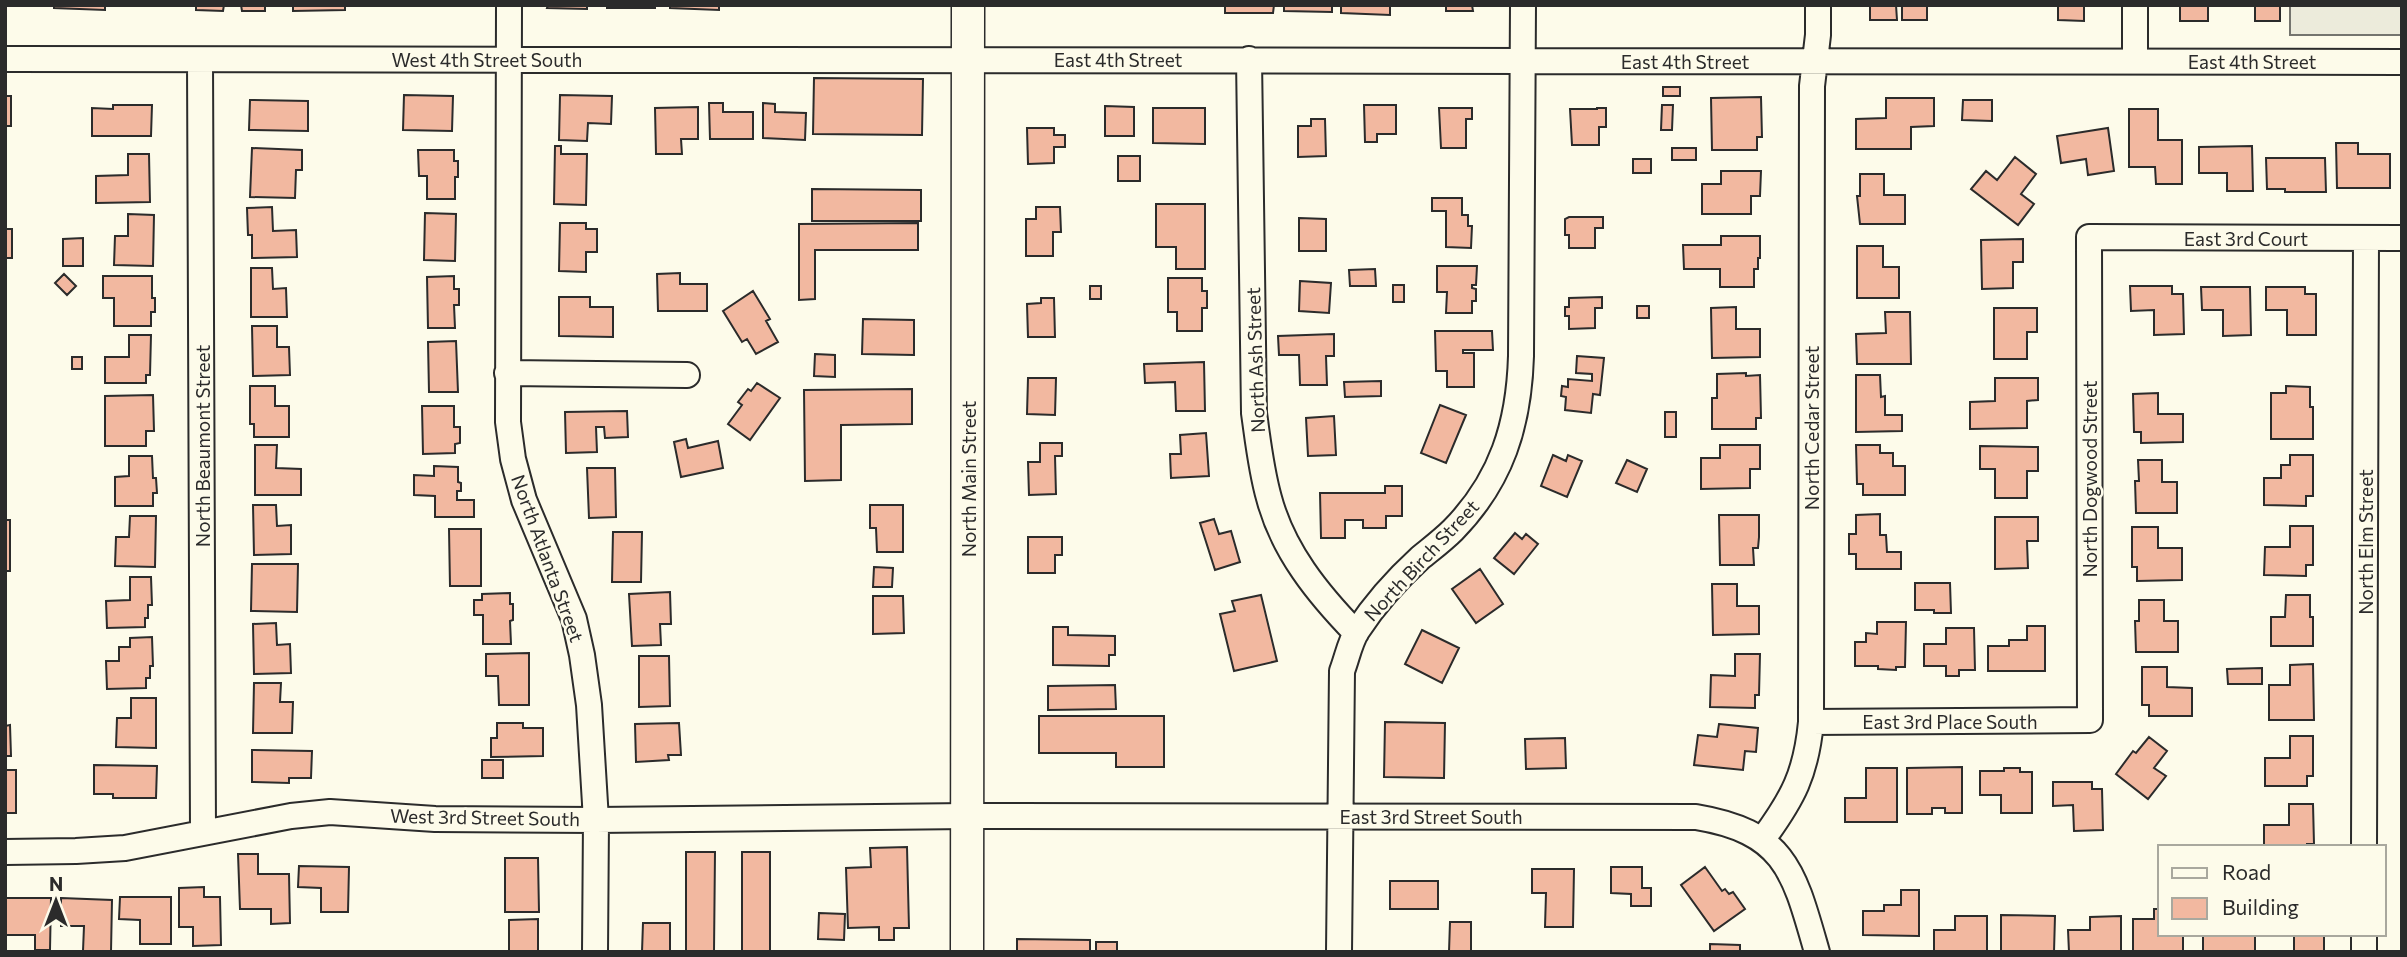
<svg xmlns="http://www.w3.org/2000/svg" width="2407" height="957" viewBox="0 0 2407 957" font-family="Commissioner,sans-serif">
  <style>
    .green { fill: #ecebdb; stroke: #74746e; stroke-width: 2 }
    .building { fill: #f2b8a0; stroke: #2b2b2b; stroke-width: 2 }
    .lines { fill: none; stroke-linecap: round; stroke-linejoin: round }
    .minor-casing { stroke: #2b2b2b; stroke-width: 28 }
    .major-casing { stroke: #2b2b2b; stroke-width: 35 }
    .minor { stroke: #fdfbea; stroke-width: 24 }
    .major { stroke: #fdfbea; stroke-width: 32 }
    .labels { text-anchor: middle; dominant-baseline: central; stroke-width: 5; stroke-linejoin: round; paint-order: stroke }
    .street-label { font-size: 19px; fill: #2b2b2b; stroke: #fdfbea }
  </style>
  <rect width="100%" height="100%" fill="#fdfbea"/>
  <!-- green -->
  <path class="green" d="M2290 5H2402V35H2290Z"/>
  <!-- building -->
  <path class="building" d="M54 5H105V10L54 8Z
    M196 5H224L223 11 196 10Z
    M241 5H265V11H242Z
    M293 5H345V10L293 11Z
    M548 5H587V9L547 8Z
    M607 5H655V8H607Z
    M670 5H719V10L670 8Z
    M1225 5H1274L1273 13H1225Z
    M1284 5H1332V12L1284 11Z
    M1341 5H1390V15L1341 13Z
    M1446 5H1472L1473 11H1446Z
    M1870 5H1896L1897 20H1870Z
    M1902 5H1927V20H1902Z
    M2058 5H2084V21L2058 20Z
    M2180 5H2208V21H2180Z
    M2255 5H2280V21H2255Z
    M814 78 923 79 922 135 813 134Z
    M1663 87H1680V96H1663Z
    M404 95 453 96 452 131 403 130Z
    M560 95 612 96 611 124 588 123 587 141 559 140Z
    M5 96H11V126H5Z
    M1761 97 1762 137H1757V150H1712L1711 98Z
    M1886 98H1934V126L1911 127V149H1856V119L1886 118Z
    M250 100 308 101V131L249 130Z
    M1963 100H1992V121L1962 120Z
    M709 103H723V112H753V139H710Z
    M763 103 775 104V112L806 113 805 140 763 138Z
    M113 105H152L151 136H92V108L113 109Z
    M1364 105H1396V134H1377V142H1365Z
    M1662 105H1673L1672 130H1661Z
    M1105 106 1134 107V136H1105Z
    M698 107V139H681L682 154H656L655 108Z
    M1153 108H1205V144L1153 143Z
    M1439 108H1472V119H1466V148H1441Z
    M1597 108H1606V127H1599V145H1572L1570 109H1597Z
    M2129 109H2158V140H2182V184H2156L2155 167H2129Z
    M1311 119H1325L1326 156 1298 157V126H1311Z
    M1027 128H1054V135H1065V147H1054V163L1028 164Z
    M2108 128 2114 171 2088 175 2086 159 2061 163 2057 136Z
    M2336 143H2358V154H2390V188H2337Z
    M555 146H561V154H587L586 205 554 204Z
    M2252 146 2253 191H2227V173H2199V147Z
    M252 148 302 150V170H296L295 198 250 197Z
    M1672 148H1696V160H1672Z
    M418 150H454V161H458V177H455V199H427V176H419Z
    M128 154H149L150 202 96 203V176L128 175Z
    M1118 156H1140V181H1118Z
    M2015 157 2036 174 2021 194 2034 204 2018 225 1971 189 1986 171 1997 180Z
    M2266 158H2325L2326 192H2285V189H2267Z
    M1633 159H1651V173H1633Z
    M1721 171H1761L1760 196H1751V214H1702V184H1721Z
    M1860 174H1884V195H1905V224H1860L1857 196H1860Z
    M812 189 921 190V221H812Z
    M1432 198H1462V215H1468V226H1472L1471 248 1446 247V211H1432Z
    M1156 204H1205V269H1176V247H1156Z
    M272 207 273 231 296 230 297 257 252 258V235H248L247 208Z
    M1036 207H1060L1061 232H1053V256H1026V219H1036Z
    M425 213 456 214 455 261 424 260Z
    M128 214 154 215 153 266 114 265 115 236H128Z
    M1569 217H1603V228H1595V248H1569V235H1565V219Z
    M1299 218 1326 219V251H1299Z
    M560 223H586V229H597V252H586V272L559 271Z
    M918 223V250H815V299L799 300V224Z
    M5 229H12V258H5Z
    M1721 236H1760V258H1758V269H1754V287H1720V269H1684L1683 245H1721Z
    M83 238V266H63V239Z
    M2023 239V262H2013V288L1982 289 1981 240Z
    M1857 246H1883V267H1899V298H1857Z
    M1437 266H1477L1476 285H1472V288L1476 289V301H1472V313H1446L1447 292H1437Z
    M251 268H272L273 289 286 288 287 317H251Z
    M1375 269 1376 286H1350L1349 270Z
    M680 273V284H707V311H658L657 274Z
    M64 274 76 286 67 295 55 283Z
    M103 276H152V298H155V312H151V326H114V298H103Z
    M454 276V289H459V305H454L455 328H428L427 277Z
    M1168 278H1202V291H1207V308H1202V331H1177V312H1168Z
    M1300 281 1331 283 1329 313 1299 311Z
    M1393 285H1404V302H1393Z
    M1090 286H1101V299H1090Z
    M2130 286H2172V294H2183L2184 334 2154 335V310L2131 311Z
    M2201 287H2250L2251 335 2223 336V310H2202Z
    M2266 287H2305V294H2316V335H2287V310H2266Z
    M753 291 770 319 766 321 778 342 756 354 747 339 742 342 723 311Z
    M559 297H590V307H613V337L559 336Z
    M1602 297V308H1595V328L1569 329V316H1565V307H1569V298Z
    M1041 298H1054L1055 337H1028L1027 304 1041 303Z
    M1637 306H1649V318H1637Z
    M1736 307V329H1760V357L1712 358 1711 308Z
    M1994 308H2037V332H2027V359H1994Z
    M1885 312H1910L1911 364H1857L1856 334 1886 333Z
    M863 319 914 320V355L862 354Z
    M252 326H277V347H289L290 375 253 376Z
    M1435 331H1492L1493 350H1463V353H1474V387H1447V371H1436Z
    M1334 334V356H1326L1327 385H1300L1299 355H1279L1278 336Z
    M129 335H151L150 375H146V383H105V357H129Z
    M456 341 458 392H429L428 342Z
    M815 354 835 355V377L814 376Z
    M1577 356 1604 358 1600 395 1593 394 1591 413 1565 410 1566 397 1561 396 1562 386 1568 387V379L1592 381V374L1576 373Z
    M72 357H82V369H72Z
    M1204 362 1205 411H1176L1175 382 1145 383 1144 364Z
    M1746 373V376L1760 375 1761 418H1756V429H1712V398H1717V374Z
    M1856 375H1880L1881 397 1885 396V415H1902V431L1856 432Z
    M1028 378H1056L1055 415 1027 414Z
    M1995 378H2038V400L2027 401V428L1970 429V402L1995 401Z
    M1381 381V396L1345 397 1344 382Z
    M757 383 780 398 750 440 728 424 742 405 738 402 748 389 751 391Z
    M250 386H275V406H289V437H254V424H250Z
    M2286 386 2310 387V407H2313V439H2271V393H2286Z
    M912 389V424L841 425V480L805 481 804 390Z
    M2158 393V414H2183V442L2141 443V432H2134L2133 394Z
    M153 395 154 431H146V446H105V396Z
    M1440 405 1466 415 1446 463 1421 453Z
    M422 406H454V427H460V443L455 444V453L423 454Z
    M627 411 628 437 605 438 604 427H596L597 452 566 453 565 412Z
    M1665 412H1676V437H1665Z
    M1334 416 1336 455 1308 456 1306 418Z
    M1206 433 1209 476 1171 478 1170 454H1181L1180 435Z
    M686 439 688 448 718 441 723 468 681 477 674 442Z
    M1040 443H1062V456H1055L1056 494 1029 495 1028 462H1040Z
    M255 445H277L276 468 301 469V495H255Z
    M1720 445H1760V469H1750V488L1701 489V458H1720Z
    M1856 445H1880V453H1893V466H1905V495H1863V484H1857Z
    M1980 446 2038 447V471H2027V498H1995V469H1980Z
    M1553 455 1566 461 1568 455 1582 461 1567 497 1541 486Z
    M2290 455H2313V496H2306V506L2264 505V478H2281V465H2290Z
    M129 456H152L153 478H156L157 493H153V506H115V477L129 476Z
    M1627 460 1647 469 1637 492 1616 483Z
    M2138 460H2162V482H2177V513H2136L2135 481H2139Z
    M434 466 458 467V482L461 483V491H457V500H474V517H435V496L414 495V475L434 476Z
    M587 468H615L616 517 589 518Z
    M1385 486H1402V516H1386V528H1363V520H1345V538H1321L1320 493H1385Z
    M253 505H276L277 526 291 525V554L254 555Z
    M870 505H903V552H877L876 528H870Z
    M1880 514V535H1886L1887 552H1901V569H1856V554H1849V534H1856V515Z
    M1719 515H1759V537L1758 548H1753L1754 565H1720Z
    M130 516H156L155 567 115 566 116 537H129Z
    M1995 517H2038V541H2027L2028 568 1995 569Z
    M1214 519 1219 534 1231 531 1240 562 1215 570 1200 523Z
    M5 520H10V571H5Z
    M2290 526H2313V565H2306V576L2264 575 2265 547H2290Z
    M2132 527H2158V548H2182V580L2137 581V567H2132Z
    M449 529H481V586H450Z
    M613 532H642L641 582H612Z
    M1515 533 1522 539 1526 534 1538 544 1514 574 1494 558Z
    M1028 537H1062V555H1055V573H1028Z
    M252 564H298L297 612 251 611Z
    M874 567 893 568 892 587H873Z
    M1480 569 1503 604 1476 623 1452 589Z
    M130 577H151L152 605H148V618H145V627L107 628 106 601 130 600Z
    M1915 583H1950L1951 613H1934V610H1915Z
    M1712 584H1737V606H1759V634L1713 635Z
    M670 592 671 624H660L661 645 632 646 629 594Z
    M510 593V604H513V620L510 621 511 644H483V615H474V600H482V594Z
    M1261 595 1277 661 1234 671 1220 614 1235 611 1232 601Z
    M2286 595H2310V617H2313V646H2271V617H2285Z
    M873 596H903L904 633 873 634Z
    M2139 600H2164V621H2178V652H2136L2135 621H2139Z
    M1877 622H1906L1905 667H1896V670L1878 669V666H1855V642H1866V633L1877 634Z
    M276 623 277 645 290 644 291 673 254 674 253 624Z
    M2027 626H2045V671H1988V646H2009V640H2027Z
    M1053 627H1068V635L1115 636V655H1109V666L1053 665Z
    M1946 628H1974L1975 670H1959V676H1946V666H1924V644H1946Z
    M1422 630 1459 648 1442 683 1405 664Z
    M152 637 153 666H150V678H146V688L107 689 106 661H119V647H130V638Z
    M529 653V705H499L498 676H486V654Z
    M1735 654H1760L1759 695H1755V708L1710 707 1711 675 1735 676Z
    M639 656H669L670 706 639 707Z
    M2313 664 2314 720H2269V685H2290V665Z
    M2142 667H2167V687L2192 688V716H2149V705H2142Z
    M2262 668V684H2228L2227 669Z
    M254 683H281L280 702H293L292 733H253Z
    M1115 685 1116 709 1048 710V686Z
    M131 698H156V748L116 747 117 718H131Z
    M1039 716H1164V767H1116V753H1039Z
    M1385 722 1445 723 1444 778 1384 777Z
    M497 723H523V728H543V756L491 757V738H497Z
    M679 723 681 755H668L669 760 636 762 635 724Z
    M1719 724 1758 728 1756 752 1745 751 1743 770 1694 765 1698 735 1717 737Z
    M10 725 11 756H5V726Z
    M2290 736H2313V776H2307V786H2265V758H2290Z
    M2149 737 2167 751 2154 768 2166 776 2148 799 2116 774 2133 751 2136 753Z
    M1565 738 1566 768 1526 769 1525 739Z
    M252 750 312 751 311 778H289V783L252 782Z
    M482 760H503V778H482Z
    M94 765 157 766 156 798H113V794H94Z
    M1962 767V813H1945V808H1932V814H1907V768Z
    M1866 768H1897V822H1845V798H1866Z
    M2004 768H2020V772H2032V813H2001V795H1980V771H2004Z
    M5 770H16V813H5Z
    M2053 782H2092V789H2102L2103 830 2074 831 2073 805 2053 806Z
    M2289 804H2313L2314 844H2307V847H2264V825H2289Z
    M907 847 909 928H894V940H879V927L848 928 846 868 871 867 870 848Z
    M686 852H715L714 952H686Z
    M742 852H770V952H742Z
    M238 854H258V874H289L290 923 271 924V909H240Z
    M505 858H538L539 912H505Z
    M299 866 349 867 348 912H321V888L298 887Z
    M1611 867H1642V888H1651V906H1631V894L1611 893Z
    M1705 867 1722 891 1725 889 1729 894 1733 892 1745 909 1714 931 1681 885Z
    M1532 869H1574L1573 927H1545L1546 893H1532Z
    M1390 881H1438V909H1390Z
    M204 887V897H220L221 945 193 946V927H179V888Z
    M1901 890H1919V936L1863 935V911H1884V905H1901Z
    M120 897H171V944H140V920L119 919Z
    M5 898H51L50 950H35V935H5Z
    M61 898 112 900 111 952 83 951 84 926H61Z
    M2154 909H2160V934H2183V952H2133V919H2154Z
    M819 913 845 914 844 940 818 939Z
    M2001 915 2055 916 2054 952H2001Z
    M1955 916H1987V952H1934V930H1955Z
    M2121 916V952H2069L2068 930H2090V917Z
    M538 919V952H509V920Z
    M1450 922H1471V952H1449Z
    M643 923H670V952H642Z
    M2203 934H2255V952H2203Z
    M2294 934H2324V952H2294Z
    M1017 939 1090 940V952H1017Z
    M1096 942H1117V952H1096Z
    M1710 944 1740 945V952H1710Z"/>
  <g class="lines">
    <!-- minor casing -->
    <g class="minor-casing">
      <path id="minor" d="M509 5 508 422 513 459 524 500 574 619 582 655 589 705 596 820 595 952
        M2135 5V61
        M5 59 2402 62
        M1249 59 1254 413C1258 441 1261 470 1269 498 1283 551 1318 594 1356 633
        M200 60 203 832
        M507 373 687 375
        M1811 722 2090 720 2089 237 2402 238
        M1763 839C1793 798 1806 774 1811 722L1812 86 1818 35V5
        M2364 847 2366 238
        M5 852 76 851 125 848 291 816 330 812 435 819 596 820 968 816 1696 817C1786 832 1794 872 1817 952
        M1339 952 1342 671C1347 658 1350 642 1357 631 1374 605 1397 579 1420 558 1431 549 1443 540 1453 530 1502 480 1519 424 1521 356L1523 5
        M2364 952V934"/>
    </g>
    <!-- major casing -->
    <g class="major-casing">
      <path id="major" d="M967 952 968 5"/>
    </g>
    <!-- minor -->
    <use href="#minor" class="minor"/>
    <!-- major -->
    <use href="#major" class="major"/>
  </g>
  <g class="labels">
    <!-- street labels -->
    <g class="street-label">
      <text x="487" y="59">West 4th Street South</text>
      <text x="1118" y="59">East 4th Street</text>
      <text x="1685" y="61">East 4th Street</text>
      <text x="2252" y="61">East 4th Street</text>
      <text x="2246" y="238">East 3rd Court</text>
      <text transform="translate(1255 360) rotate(-92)">North Ash Street</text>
      <text transform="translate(1811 428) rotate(-90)">North Cedar Street</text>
      <text transform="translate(202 446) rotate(-90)">North Beaumont Street</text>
      <text transform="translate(968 479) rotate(-90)">North Main Street</text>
      <text transform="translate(2089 479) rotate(-90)">North Dogwood Street</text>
      <text transform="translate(2365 542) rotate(-90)">North Elm Street</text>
      <text transform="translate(548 558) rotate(70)">North Atlanta Street</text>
      <text transform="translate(1421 560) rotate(-47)">North Birch Street</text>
      <text x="1950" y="721">East 3rd Place South</text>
      <text x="1431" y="816">East 3rd Street South</text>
      <text transform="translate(485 817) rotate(1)">West 3rd Street South</text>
    </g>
  </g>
  <!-- border -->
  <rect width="2407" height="957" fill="none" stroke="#2b2b2b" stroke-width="14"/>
  <!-- legend -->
  <rect x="2158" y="845" width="228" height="91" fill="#fdfbea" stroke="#a9a89e" stroke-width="2"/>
  <rect x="2172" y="868" width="35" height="10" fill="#fdfbea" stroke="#a9a89e" stroke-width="2"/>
  <text x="2222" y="880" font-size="21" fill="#2b2b2b">Road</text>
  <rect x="2172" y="898" width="35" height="21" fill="#f2b8a0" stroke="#a9a89e" stroke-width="2"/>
  <text x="2222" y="915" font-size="21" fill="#2b2b2b">Building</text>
  <!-- north arrow -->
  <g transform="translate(56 901)" stroke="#fdfbea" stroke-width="5" paint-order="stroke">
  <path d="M0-5L12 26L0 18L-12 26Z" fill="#2b2b2b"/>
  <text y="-10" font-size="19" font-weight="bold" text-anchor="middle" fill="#2b2b2b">N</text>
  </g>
</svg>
